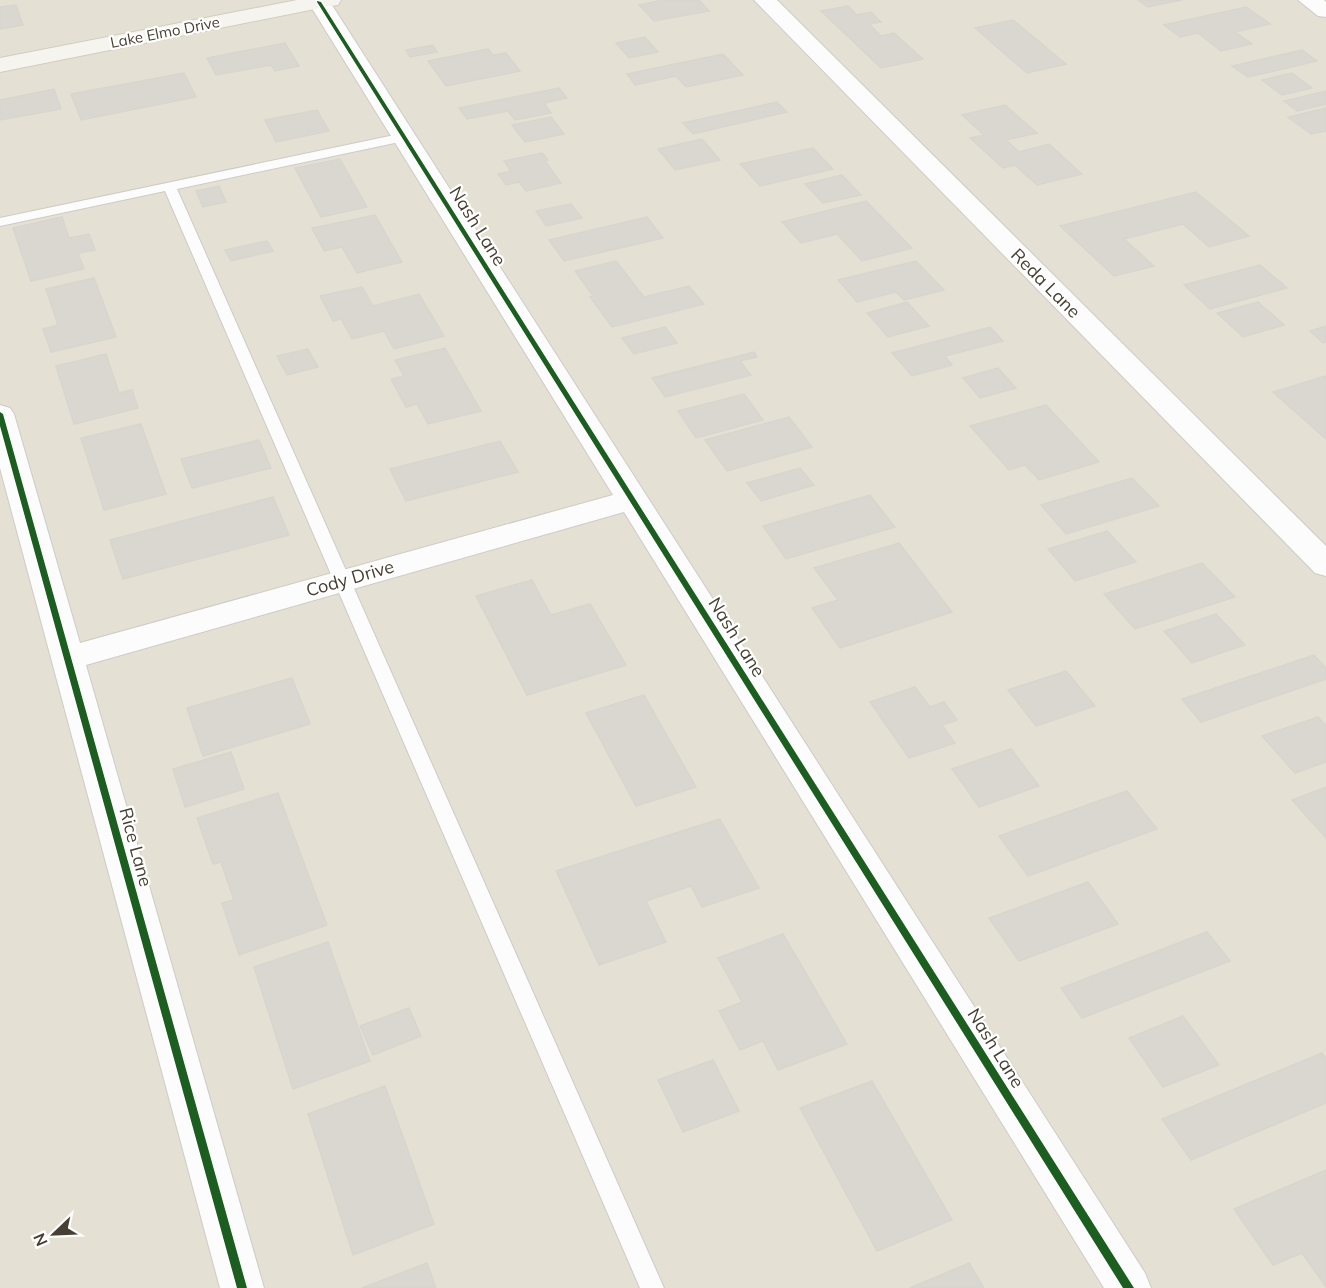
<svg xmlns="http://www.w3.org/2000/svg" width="1326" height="1288" viewBox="0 0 1326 1288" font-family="Mulish,sans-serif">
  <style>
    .residential { fill: #e5e0d4 }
    .building { fill: #dad7d0; stroke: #d8d5ce; stroke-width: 1.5 }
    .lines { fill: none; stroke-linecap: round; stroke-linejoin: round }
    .service-casing { stroke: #cecbc5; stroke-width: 2 }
    .minor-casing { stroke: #cecbc5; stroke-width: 2 }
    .secondary-casing { stroke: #d1ccbf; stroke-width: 2 }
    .service { fill: #fdfcfc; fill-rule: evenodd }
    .minor { fill: #fdfcfc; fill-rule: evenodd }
    .secondary { fill: #f6f4ee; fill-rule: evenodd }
    .cycleway-casing { stroke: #fff; stroke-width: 3 }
    .cycleway { fill: #1b5e20; fill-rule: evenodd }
    .labels { text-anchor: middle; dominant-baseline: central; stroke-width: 4.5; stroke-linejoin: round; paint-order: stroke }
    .far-street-label { font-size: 15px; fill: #473f33; stroke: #fff }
    .street-label { font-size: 18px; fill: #473f33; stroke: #fff }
  </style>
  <rect width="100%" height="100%" fill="#f0eee8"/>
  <!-- residential -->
  <path class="residential" d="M0 0H1326V1288H0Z"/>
  <!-- building -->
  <path class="building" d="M663 0H699L709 11 654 21 639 5Z
    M1138 0H1182L1148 7Z
    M16 5 23 25 0 29V7Z
    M848 6 857 15 871 12 881 22 869 24 881 36 894 33 923 59 881 68 821 11Z
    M1246 7 1270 24 1235 32 1252 44 1221 51 1198 33 1180 37 1164 25Z
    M1013 20 1066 64 1027 73 975 28Z
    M645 37 658 52 629 58 616 43Z
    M285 43 299 66 275 71 271 65 216 75 207 58Z
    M433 45 437 52 410 57 406 50Z
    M488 49 493 55 506 53 520 71 446 86 428 61Z
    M1302 50 1317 61 1248 77 1232 66Z
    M723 54 743 75 686 87 676 76 635 85 627 74Z
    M184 73 196 97 81 120 71 94Z
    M1292 73 1312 88 1282 95 1262 80Z
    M559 88 567 98 544 103 551 113 515 120 508 111 467 119 459 108Z
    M54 89 61 109 0 120V100Z
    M1326 91V104L1297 111 1284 101Z
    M777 102 787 112 693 134 683 123Z
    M1005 105 1037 133 1006 140 1019 152 1049 144 1082 174 1037 185 1015 165 1003 168 970 138 984 135 962 115Z
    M1326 108V131L1311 134 1288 117Z
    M317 110 329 131 276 142 265 120Z
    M551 117 564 134 525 142 512 125Z
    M702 139 720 160 675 170 658 149Z
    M813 148 833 169 760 186 740 164Z
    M542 153 548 160 545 161 561 183 526 191 519 182 506 185 498 174 511 171 504 161Z
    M340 159 367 207 321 217 295 168Z
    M842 175 861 195 823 203 805 184Z
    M219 186 226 202 203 207 196 191Z
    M1196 192 1249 236 1209 247 1183 224 1124 239 1154 266 1114 276 1060 226Z
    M866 201 912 248 862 261 837 234 801 243 782 222Z
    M571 204 582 218 546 226 536 211Z
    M375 215 402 262 357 273 342 247 324 251 312 228Z
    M62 217 69 238 89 234 95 250 78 253 84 269 31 281 13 228Z
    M647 217 663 238 564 261 549 240Z
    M267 241 273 251 231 261 225 250Z
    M616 261 644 297 689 286 704 304 612 327 590 297 593 296 575 271Z
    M916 261 944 290 904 300 896 292 857 302 838 280Z
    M1260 265 1287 288 1210 309 1184 285Z
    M94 278 116 337 51 352 43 329 58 325 46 289Z
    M362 287 373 306 419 294 444 336 394 349 384 331 352 339 341 319 333 321 320 296Z
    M907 302 929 326 888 337 867 313Z
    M1258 302 1284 325 1243 337 1217 313Z
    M1326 326V342L1323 343 1310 331Z
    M665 327 677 343 634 354 622 338Z
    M990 327 1003 341 945 356 952 365 912 376 892 353Z
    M445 348 481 411 428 424 417 404 406 407 391 379 404 376 395 360Z
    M308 349 318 367 287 375 277 356Z
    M754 352 757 357 740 361 751 375 665 397 652 378Z
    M106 354 119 393 132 390 138 408 74 424 56 366Z
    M998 368 1016 388 980 398 963 378Z
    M1325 376 1326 377V439L1273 392Z
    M744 394 763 420 696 438 678 411Z
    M1046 405 1099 462 1039 480 1025 465 1009 470 970 426Z
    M789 417 812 447 727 471 705 440Z
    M141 424 166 494 104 510 81 438Z
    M259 440 271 468 192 488 181 459Z
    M500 441 518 472 406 501 390 469Z
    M800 468 814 485 761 501 747 483Z
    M1132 478 1159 506 1066 534 1041 505Z
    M870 495 895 527 786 559 763 526Z
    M273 497 289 535 123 579 110 540Z
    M1107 531 1136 562 1075 581 1048 549Z
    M899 543 952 612 840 648 812 608 838 600 814 568Z
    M1202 563 1235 597 1135 629 1104 594Z
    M532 580 551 615 590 604 626 665 527 695 476 596Z
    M1216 614 1245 645 1192 663 1164 631Z
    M1314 655 1326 668V679L1201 722 1182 699Z
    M1066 671 1095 706 1036 726 1008 690Z
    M292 678 310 724 203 756 187 708Z
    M915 687 930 707 944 702 957 720 942 725 955 743 909 758 870 702Z
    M644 695 696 787 636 806 586 713Z
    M1318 717 1326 726V762L1295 773 1262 736Z
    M1011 749 1039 786 979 807 952 769Z
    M231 752 244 789 185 807 173 769Z
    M1326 787V838L1292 800Z
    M1127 791 1157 829 1028 876 999 836Z
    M278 793 327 925 239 955 222 903 234 900 221 862 213 864 197 818Z
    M720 819 759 888 702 907 691 886 646 901 666 942 599 965 556 871Z
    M1088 882 1118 924 1019 961 989 918Z
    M1207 932 1230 961 1082 1018 1061 988Z
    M783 934 847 1044 778 1070 763 1041 740 1050 719 1011 742 1002 718 958Z
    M328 942 370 1061 293 1089 254 967Z
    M409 1008 421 1036 373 1055 360 1026Z
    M1183 1016 1219 1065 1163 1087 1129 1038Z
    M1322 1053 1326 1058V1103L1191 1160 1162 1119Z
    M713 1060 739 1111 683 1132 658 1080Z
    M872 1081 952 1220 877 1251 800 1108Z
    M385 1086 434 1224 353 1255 308 1114Z
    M1326 1170V1287L1302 1253 1273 1265 1234 1209Z
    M427 1263 436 1288H362Z
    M969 1263 984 1288H910Z"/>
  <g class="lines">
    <!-- service casing -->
    <g class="service-casing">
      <path id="service" d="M404 133 410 137 409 140 177 189 664 1288H640L165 191 0 226V218Z"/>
    </g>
    <!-- minor casing -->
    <g class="minor-casing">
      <path id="minor" d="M310 0H328L330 2 1145 1273 1151 1288H1104L624 512 86 665 264 1288H220L0 468V405L10 408 14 414 80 643 613 495 308 2Z
        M754 0H777L1326 546V576L1315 573Z
        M1298 0H1324L1326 2V17L1318 16Z"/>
    </g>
    <!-- secondary casing -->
    <g class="secondary-casing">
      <path id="secondary" d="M297 0H341L338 5 330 6 0 72V58Z"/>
    </g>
    <!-- service -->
    <use href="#service" class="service"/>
    <!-- minor -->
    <use href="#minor" class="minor"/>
    <!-- secondary -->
    <use href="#secondary" class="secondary"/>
    <!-- cycleway casing -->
    <g class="cycleway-casing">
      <path id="cycleway" d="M317 1 321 2 1134 1288H1123L317 2Z
        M0 412 3 414 247 1288H237L0 426Z"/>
    </g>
    <!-- cycleway -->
    <use href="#cycleway" class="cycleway"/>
  </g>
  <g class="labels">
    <!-- far-street labels -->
    <g class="far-street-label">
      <text transform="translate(165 32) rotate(-11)">Lake Elmo Drive</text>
    </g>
    <!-- street labels -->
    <g class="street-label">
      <text transform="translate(478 226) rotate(58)">Nash Lane</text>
      <text transform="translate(1046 283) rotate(45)">Reda Lane</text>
      <text transform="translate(350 578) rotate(-16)">Cody Drive</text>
      <text transform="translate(737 637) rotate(58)">Nash Lane</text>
      <text transform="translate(136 847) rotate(75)">Rice Lane</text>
      <text transform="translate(996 1048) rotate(58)">Nash Lane</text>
    </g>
  </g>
  <!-- north arrow -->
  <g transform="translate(54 1234) rotate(247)" stroke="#ffffff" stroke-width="4.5" paint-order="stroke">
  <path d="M0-4.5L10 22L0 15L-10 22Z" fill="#473f33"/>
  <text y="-9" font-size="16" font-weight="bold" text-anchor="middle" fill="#473f33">N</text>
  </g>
</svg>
